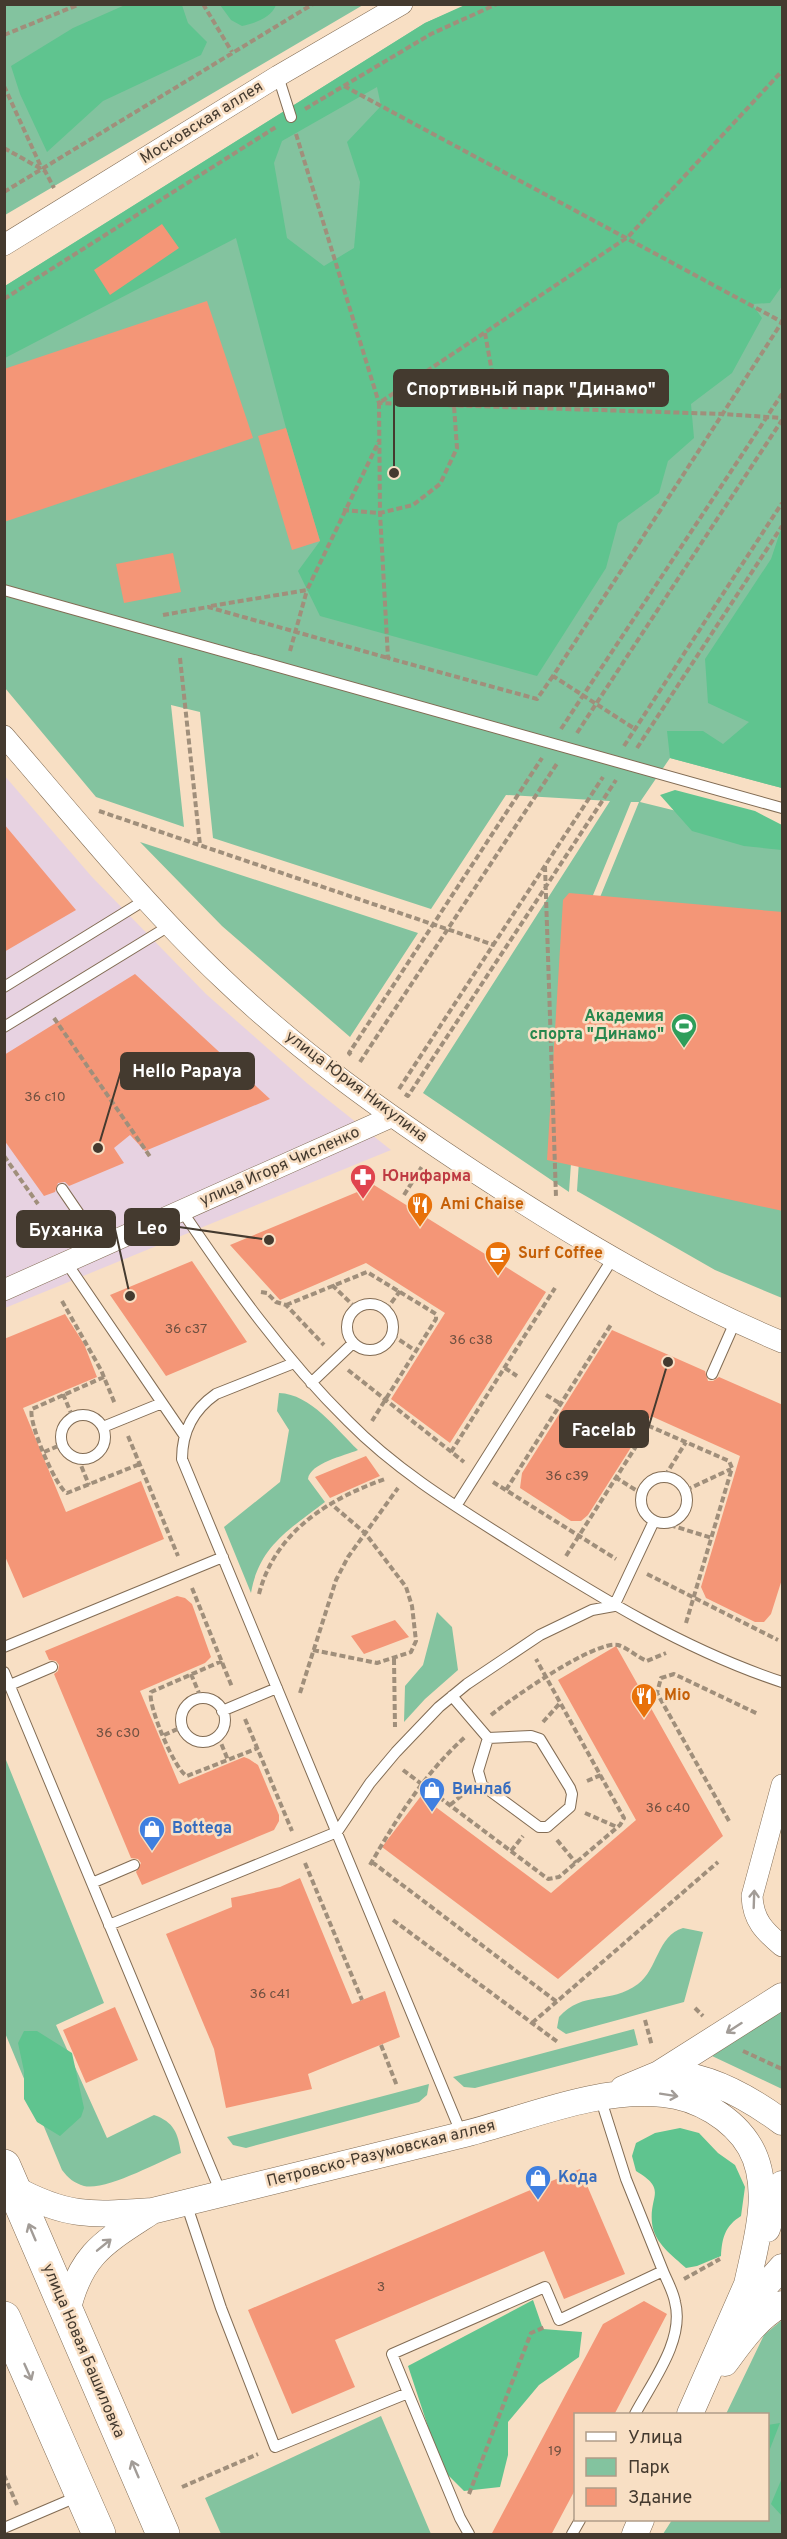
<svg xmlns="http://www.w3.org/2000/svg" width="787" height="2539" viewBox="0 0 787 2539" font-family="Overpass,sans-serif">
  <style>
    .commercial { fill: #e7d2e1 }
    .green { fill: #83c39f }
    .forest { fill: #5fc48f; fill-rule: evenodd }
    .building { fill: #f49677 }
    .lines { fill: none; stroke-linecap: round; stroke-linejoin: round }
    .service-casing { stroke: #826c54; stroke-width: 12 }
    .minor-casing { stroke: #826c54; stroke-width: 22 }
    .tertiary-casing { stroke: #826c54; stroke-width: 27 }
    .primary-casing { stroke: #826c54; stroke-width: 34 }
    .path { stroke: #a08f7b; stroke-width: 4; stroke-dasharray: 6 3; stroke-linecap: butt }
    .service { stroke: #fff; stroke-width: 10 }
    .minor { stroke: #fff; stroke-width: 21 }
    .tertiary { stroke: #fff; stroke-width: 26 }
    .primary { stroke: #fff; stroke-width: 33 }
    .oneway { stroke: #a29c97 }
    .labels { text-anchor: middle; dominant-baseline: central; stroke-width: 5; stroke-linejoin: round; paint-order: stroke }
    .number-label { font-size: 14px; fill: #705141 }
    .street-label { font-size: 16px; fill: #443a2f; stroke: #f8dfc4 }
    .leisure-label { font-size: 16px; font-weight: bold; fill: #27864d; stroke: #f8dfc4; text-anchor: end }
    .health-label { font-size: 16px; font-weight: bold; fill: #be3a42; stroke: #f8dfc4; text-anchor: start }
    .food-label { font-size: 16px; font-weight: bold; fill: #c56008; stroke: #f8dfc4; text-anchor: start }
    .shop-label { font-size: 16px; font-weight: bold; fill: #366cbe; stroke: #f8dfc4; text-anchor: start }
    .leader { fill: none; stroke: #443a2f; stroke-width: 2 }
    .callout-dot { fill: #443a2f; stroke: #f8dfc4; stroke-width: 2 }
    .callout { fill: #443a2f; stroke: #443a2f; stroke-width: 2 }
    .callout-label { font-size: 18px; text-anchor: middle; font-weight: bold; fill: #fff }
  </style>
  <rect width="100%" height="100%" fill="#f8dfc4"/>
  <!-- commercial -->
  <path class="commercial" d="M4 775 92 877 206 994 308 1084 391 1150 5 1308Z"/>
  <!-- green -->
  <path class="green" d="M5 4 363 5 5 215Z
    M467 5H782V788L670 758 640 802 782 837V1298L715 1270 577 1191 596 907 639 802H631L589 905 569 1192 423 1093 610 801 506 795 431 909 213 838 200 712 171 705 184 827 96 797 5 688V286L425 23Z
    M140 842 418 933 350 1037 222 926Z
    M279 1393C311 1394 336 1429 358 1450 344 1456 310 1463 308 1479L325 1502C290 1529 259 1546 251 1593L224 1527 280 1482 289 1430 277 1411Z
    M437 1612 452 1627 458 1670 425 1699 404 1722 405 1686 423 1665Z
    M4 1755 104 2003 56 2025 107 2138 154 2115C174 2122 178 2133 181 2153 158 2162 106 2191 84 2186 74 2183 68 2178 62 2170L5 2033Z
    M683 1928 703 1932 684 2002 566 2034 557 2028 559 2017C583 1990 610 2005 638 1984 658 1969 657 1936 683 1928Z
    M782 2011V2089L712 2056Z
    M634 2029 638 2045 475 2088 464 2087 453 2077Z
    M429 2084 427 2095 419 2102 246 2148 233 2145 227 2137Z
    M782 2320V2534H663L672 2520H768V2414H726L764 2335Z
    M381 2416 431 2534H221L205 2498Z"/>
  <!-- forest -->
  <path class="forest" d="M467 4 782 5V286L770 303 752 304 762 318 732 373 691 404 694 438 668 461 659 493 618 523 606 568 537 676 320 616 298 571 320 541 286 428 236 238 5 358V286L425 23ZM377 87 381 106 347 142 360 182 354 248 324 266 287 238 274 163 282 141Z
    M125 5H182L188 23 207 42 201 55 103 101 47 152 20 94 11 66 73 28Z
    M220 5 276 4V5C271 18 255 23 242 26L231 20Z
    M782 526V788L670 758 667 731H703L723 744 749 722 708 703 705 659 771 559Z
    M675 790 755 811 782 825V850L744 846 692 831 660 795Z
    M24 2031H37L72 2053 84 2108 81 2117 60 2136 37 2122 24 2099V2071L18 2043Z
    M680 2128 699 2133 718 2153 735 2165 745 2187 741 2216C725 2226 722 2238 721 2256L697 2266 686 2268C673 2256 654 2243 652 2223 649 2195 668 2190 636 2171L632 2156 636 2143 655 2133Z
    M533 2300 543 2329 582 2332 579 2357 539 2385 508 2422V2455L500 2487 464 2491 442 2469 408 2366Z
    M780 2423 768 2454V2425Z
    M782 2478V2516L771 2504Z"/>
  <!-- building -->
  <path class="building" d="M162 224 179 248 110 295 94 270Z
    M207 301 253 438 4 522V369Z
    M286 428 320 541 292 550 258 436Z
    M173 553 181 592 124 603 116 564Z
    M4 824 76 910 4 952Z
    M569 893 783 912V1211L547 1160 563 900Z
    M135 974 270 1099 145 1151 130 1135 114 1148 124 1163 69 1186 65 1182 58 1183 55 1192 44 1196 4 1140V1055Z
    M374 1185 546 1292 450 1443 391 1399 445 1313 366 1263 280 1300 230 1245Z
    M192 1261 247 1342 166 1376 110 1295Z
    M65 1314 84 1344 97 1377 23 1408 66 1512 141 1481 164 1539 23 1598 4 1554V1339Z
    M612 1330 705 1371 708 1381H713L719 1377 783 1405V1576L771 1614 764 1622H755L706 1598 701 1587 740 1456 651 1416 588 1515 581 1521H571L520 1488 522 1473Z
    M366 1456 380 1476 330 1498 315 1477Z
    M177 1596 185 1598 192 1604 211 1657 205 1663 140 1691 179 1784 244 1757 249 1759 258 1765 279 1815V1821L274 1830 142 1885 136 1872 141 1863 138 1859 131 1858 54 1674 58 1671 59 1665 56 1661 49 1660 45 1651Z
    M395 1620 409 1637 364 1654 351 1636Z
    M616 1646 723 1836 558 1979 382 1847 421 1796 551 1893 636 1820 558 1680Z
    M300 1878 352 2004 385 1991 400 2037 308 2074 312 2089 226 2108 214 2049 166 1934 232 1907 231 1898 280 1887Z
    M115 2007 138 2060 86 2083 63 2030Z
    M580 2169 625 2274 564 2299 544 2251 335 2340 355 2387 292 2414 248 2310Z
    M644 2301 667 2314 614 2415H576V2488L551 2535H491L603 2324Z"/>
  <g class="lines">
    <!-- service casing -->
    <g class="service-casing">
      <path id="service" d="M278 76 291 117
        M4 590 782 808
        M4 987 145 900
        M4 1027 169 926
        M62 1189 101 1246
        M182 1211C232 1285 284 1358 348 1421 396 1470 455 1506 512 1542 599 1597 685 1650 782 1682
        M66 1262 184 1435
        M347 1327a23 23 0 1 1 46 0a23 23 0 1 1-46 0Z
        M294 1363 216 1394C193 1410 182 1431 182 1459L462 2135
        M712 1374 735 1322
        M311 1383 353 1343
        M61 1437a22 22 0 1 1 44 0a22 22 0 1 1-44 0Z
        M103 1427 162 1403
        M641 1500a23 23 0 1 1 46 0a23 23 0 1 1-46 0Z
        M456 1506 613 1258
        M4 1647 223 1557
        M4 1672 221 2193
        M10 1685 52 1667
        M452 1696 488 1738 478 1771 482 1785 539 1827H547L570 1807 572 1794 570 1788 540 1739 531 1736 488 1738
        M181 1720a22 22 0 1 1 44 0a22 22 0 1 1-44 0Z
        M222 1711 277 1688
        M92 1883 134 1865
        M109 1925 337 1832 370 1783 396 1752 439 1707 467 1684 540 1635 592 1610 614 1606 654 1521
        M186 2203 221 2308 275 2447 408 2393 392 2354 545 2287 559 2320 663 2271 626 2179 600 2097
        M408 2393 460 2518 469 2534
        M635 2414C652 2382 685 2340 675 2302 673 2291 667 2281 663 2271
        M4 2528 79 2496
        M572 2534 580 2520"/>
    </g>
    <!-- minor casing -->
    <g class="minor-casing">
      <path id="minor" d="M4 245 278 76 402 4
        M4 736C75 818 143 903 222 978 299 1052 386 1114 476 1173 574 1237 674 1297 782 1342
        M4 1290 391 1117
        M782 1785 752 1896C753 1920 764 1931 782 1946"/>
    </g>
    <!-- tertiary casing -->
    <g class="tertiary-casing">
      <path id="tertiary" d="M659 2074C702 2071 748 2097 782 2122
        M623 2089 659 2074 782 1996
        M13 2188C68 2218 92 2215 152 2211 255 2185 358 2161 461 2135 526 2119 595 2087 664 2094 697 2097 733 2118 750 2147 774 2189 755 2245 746 2289
        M767 2229 782 2184
        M743 2311 782 2267
        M67 2312C80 2255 103 2243 149 2213
        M725 2363C742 2340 757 2318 782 2304
        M690 2414 752 2273
        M635 2534 641 2520"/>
    </g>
    <!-- primary casing -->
    <g class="primary-casing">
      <path id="primary" d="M4 2166 163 2534
        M4 2318 99 2534"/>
    </g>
    <!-- path -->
    <path class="path" d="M203 4 232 52
      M4 35 80 4
      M4 86 42 169
      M344 86 782 322 553 676 635 729
      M305 109 431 34 497 4
      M296 134 379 403 723 414 782 418
      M4 148 45 171 54 188
      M4 192 313 4
      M4 299 276 127
      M485 333 492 372 486 407
      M343 510 380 513 413 505 440 484 457 448 454 406
      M211 606 307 590 379 441
      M163 615 208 607 388 658
      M290 651 307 590
      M180 658 200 845
      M553 676 537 699 388 658 380 513 379 403 628 237 782 71
      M561 729 782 394
      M577 733 782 420
      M624 746 782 503
      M637 748 782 526
      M99 811 494 945
      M545 866 556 1197
      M54 1018 151 1158
      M351 1055 349 1053 542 758
      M360 1062 558 762
      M399 1089 603 777
      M405 1094 408 1096 616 780
      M4 1156 38 1204
      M404 1195 423 1165
      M332 1285 356 1308
      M261 1292 267 1293 276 1302 286 1305 324 1345
      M62 1301 101 1370 115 1404
      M286 1305 367 1272 436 1314V1319L372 1421
      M386 1310 400 1291
      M392 1335 416 1351
      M505 1368 517 1376
      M348 1370 464 1462
      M104 1377 32 1409C27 1420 56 1488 67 1493L140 1464
      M63 1394 73 1418
      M546 1395 561 1404
      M128 1436 178 1556
      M44 1452 63 1444
      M451 1452 555 1288
      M78 1458 89 1485
      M665 1476 686 1442
      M615 1477 642 1494
      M493 1482 616 1559
      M506 1490 612 1323
      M686 1490 731 1469
      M670 1525 712 1538
      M566 1556 649 1426 729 1461 732 1468 686 1623
      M647 1574 778 1640
      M192 1588 232 1687
      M259 1594C275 1532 328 1499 385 1479
      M313 1650 377 1663 411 1652 416 1641 412 1606 406 1587 365 1533 330 1503
      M394 1659 395 1727
      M222 1661 151 1692C147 1704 175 1771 187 1776L258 1748
      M191 1674 201 1698
      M300 1693 336 1580 348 1557 398 1488
      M491 1715C511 1699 595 1640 618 1645 628 1648 637 1657 647 1661L666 1653
      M245 1719 292 1831
      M543 1722 560 1703
      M164 1735 182 1727
      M218 1736 228 1760
      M403 1770 548 1879 559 1877 620 1825 624 1818 536 1659
      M587 1781 601 1775
      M450 1805 467 1791
      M585 1813 617 1827
      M729 1821 657 1693 661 1678 674 1674 758 1714
      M557 1840 576 1863
      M511 1851 523 1836
      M372 1862 557 2002
      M305 1863 362 2000
      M370 1865C397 1818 424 1774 465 1737
      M393 1920 559 2043
      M695 2008 703 2016
      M645 2020 652 2046
      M532 2023 718 1862
      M381 2045 397 2086
      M743 2051 782 2069
      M684 2279 720 2259
      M4 2475 17 2505
      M182 2487 258 2454
      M469 2494 531 2333 545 2327"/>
    <!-- service -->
    <use href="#service" class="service"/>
    <!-- minor -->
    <use href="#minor" class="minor"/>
    <!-- tertiary -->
    <use href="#tertiary" class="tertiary"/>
    <!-- primary -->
    <use href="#primary" class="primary"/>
  </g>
  <!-- one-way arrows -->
  <defs><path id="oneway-shaft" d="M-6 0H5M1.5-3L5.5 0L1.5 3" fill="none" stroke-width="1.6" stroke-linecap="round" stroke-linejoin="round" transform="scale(1.5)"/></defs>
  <g class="oneway">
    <use href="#oneway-shaft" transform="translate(754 1899) rotate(-88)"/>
    <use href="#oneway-shaft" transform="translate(734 2028) rotate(147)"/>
    <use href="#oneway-shaft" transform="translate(669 2095) rotate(9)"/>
    <use href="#oneway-shaft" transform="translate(32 2232) rotate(-113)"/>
    <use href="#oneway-shaft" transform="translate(104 2245) rotate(-39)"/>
    <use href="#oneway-shaft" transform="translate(28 2372) rotate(66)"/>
    <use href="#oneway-shaft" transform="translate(135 2469) rotate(-113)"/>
  </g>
  <!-- icons -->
  <defs>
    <g id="stadium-pin" transform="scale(1.35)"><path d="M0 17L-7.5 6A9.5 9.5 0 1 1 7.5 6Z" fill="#2e9e5b" stroke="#f8dfc4"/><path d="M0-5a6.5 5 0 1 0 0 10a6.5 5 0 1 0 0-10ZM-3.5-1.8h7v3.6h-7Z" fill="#fff"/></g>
    <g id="pharmacy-pin" transform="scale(1.35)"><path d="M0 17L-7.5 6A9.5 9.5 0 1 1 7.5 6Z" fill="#e0444e" stroke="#f8dfc4"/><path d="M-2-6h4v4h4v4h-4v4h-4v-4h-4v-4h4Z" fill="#fff"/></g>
    <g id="restaurant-pin" transform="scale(1.35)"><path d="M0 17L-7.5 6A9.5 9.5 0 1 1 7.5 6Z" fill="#e8710a" stroke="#f8dfc4"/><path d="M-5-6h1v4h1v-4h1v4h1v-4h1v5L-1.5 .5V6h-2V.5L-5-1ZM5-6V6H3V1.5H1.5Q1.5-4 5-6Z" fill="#fff"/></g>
    <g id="cafe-pin" transform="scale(1.35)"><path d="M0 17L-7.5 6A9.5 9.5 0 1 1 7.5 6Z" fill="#e8710a" stroke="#f8dfc4"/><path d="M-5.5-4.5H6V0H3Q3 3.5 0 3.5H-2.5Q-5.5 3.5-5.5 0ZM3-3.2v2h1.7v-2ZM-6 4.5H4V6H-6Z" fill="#fff"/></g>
    <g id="shop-pin" transform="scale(1.35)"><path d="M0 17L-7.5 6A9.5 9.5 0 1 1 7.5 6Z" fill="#3f7fe0" stroke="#f8dfc4"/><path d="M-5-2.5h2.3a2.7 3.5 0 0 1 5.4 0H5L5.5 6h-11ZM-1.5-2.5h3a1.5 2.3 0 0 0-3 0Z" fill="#fff"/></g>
  </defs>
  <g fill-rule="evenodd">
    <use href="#stadium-pin" x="684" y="1026"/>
    <use href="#pharmacy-pin" x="363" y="1177"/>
    <use href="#restaurant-pin" x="420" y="1205"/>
    <use href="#cafe-pin" x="498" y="1254"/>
    <use href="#restaurant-pin" x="644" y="1696"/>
    <use href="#shop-pin" x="432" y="1790"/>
    <use href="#shop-pin" x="152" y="1829"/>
    <use href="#shop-pin" x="538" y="2178"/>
  </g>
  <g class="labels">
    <!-- number labels -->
    <g class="number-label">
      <text x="45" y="1097">36 с10</text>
      <text x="186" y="1329">36 с37</text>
      <text x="471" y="1340">36 с38</text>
      <text x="567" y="1476">36 с39</text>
      <text x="118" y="1733">36 с30</text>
      <text x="668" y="1808">36 с40</text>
      <text x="270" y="1994">36 с41</text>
      <text x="381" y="2287">3</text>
      <text x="555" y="2451">19</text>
    </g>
    <!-- street labels -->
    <g class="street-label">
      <text transform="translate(202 123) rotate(-32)">Московская аллея</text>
      <text transform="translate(356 1087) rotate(37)">улица Юрия Никулина</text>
      <text transform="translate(280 1167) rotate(-24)">улица Игоря Численко</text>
      <text transform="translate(381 2154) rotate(-14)">Петровско-Разумовская аллея</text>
      <text transform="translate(83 2351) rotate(67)">улица Новая Башиловка</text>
    </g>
    <!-- leisure labels -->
    <g class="leisure-label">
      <text x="664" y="1017">Академия<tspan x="664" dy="18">спорта "Динамо"</tspan></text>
    </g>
    <!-- health labels -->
    <g class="health-label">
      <text x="382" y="1177">Юнифарма</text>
    </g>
    <!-- food labels -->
    <g class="food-label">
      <text x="440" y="1205">Ami Chaise</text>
      <text x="518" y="1254">Surf Coffee</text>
      <text x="664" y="1696">Mio</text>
    </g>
    <!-- shop labels -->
    <g class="shop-label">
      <text x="452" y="1790">Винлаб</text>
      <text x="172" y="1829">Bottega</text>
      <text x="558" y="2178">Кода</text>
    </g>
  </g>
  <!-- callouts -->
  <path class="leader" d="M394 473L394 388M98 1148L121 1071M269 1240L179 1227M130 1296L115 1229M668 1362L648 1429"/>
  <g class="callout-dot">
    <circle cx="394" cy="473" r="6"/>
    <circle cx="98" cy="1148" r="6"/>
    <circle cx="269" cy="1240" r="6"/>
    <circle cx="130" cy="1296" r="6"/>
    <circle cx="668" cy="1362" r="6"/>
  </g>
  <g class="callout">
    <rect x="394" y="370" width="274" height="36" rx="6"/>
    <rect x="121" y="1053" width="133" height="36" rx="6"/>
    <rect x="125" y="1209" width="54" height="36" rx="6"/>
    <rect x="17" y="1211" width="98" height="36" rx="6"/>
    <rect x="560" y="1411" width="88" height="36" rx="6"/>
  </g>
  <g class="callout-label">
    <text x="531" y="395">Спортивный парк "Динамо"</text>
    <text x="187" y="1077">Hello Papaya</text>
    <text x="152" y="1234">Leo</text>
    <text x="66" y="1236">Буханка</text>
    <text x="604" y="1436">Facelab</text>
  </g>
  <!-- border -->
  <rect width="787" height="2539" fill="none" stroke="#443a2f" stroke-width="12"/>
  <!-- legend -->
  <rect x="574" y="2413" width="195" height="108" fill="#f8dfc4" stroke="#b09d88" stroke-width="1.5"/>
  <rect x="586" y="2432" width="30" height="9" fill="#ffffff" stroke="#b09d88" stroke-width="1.5"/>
  <text x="628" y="2443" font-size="18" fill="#443a2f">Улица</text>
  <rect x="586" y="2458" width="30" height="18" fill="#83c39f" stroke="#b09d88" stroke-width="1.5"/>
  <text x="628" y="2473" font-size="18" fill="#443a2f">Парк</text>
  <rect x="586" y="2488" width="30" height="18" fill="#f49677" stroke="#b09d88" stroke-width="1.5"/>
  <text x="628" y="2503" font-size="18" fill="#443a2f">Здание</text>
</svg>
